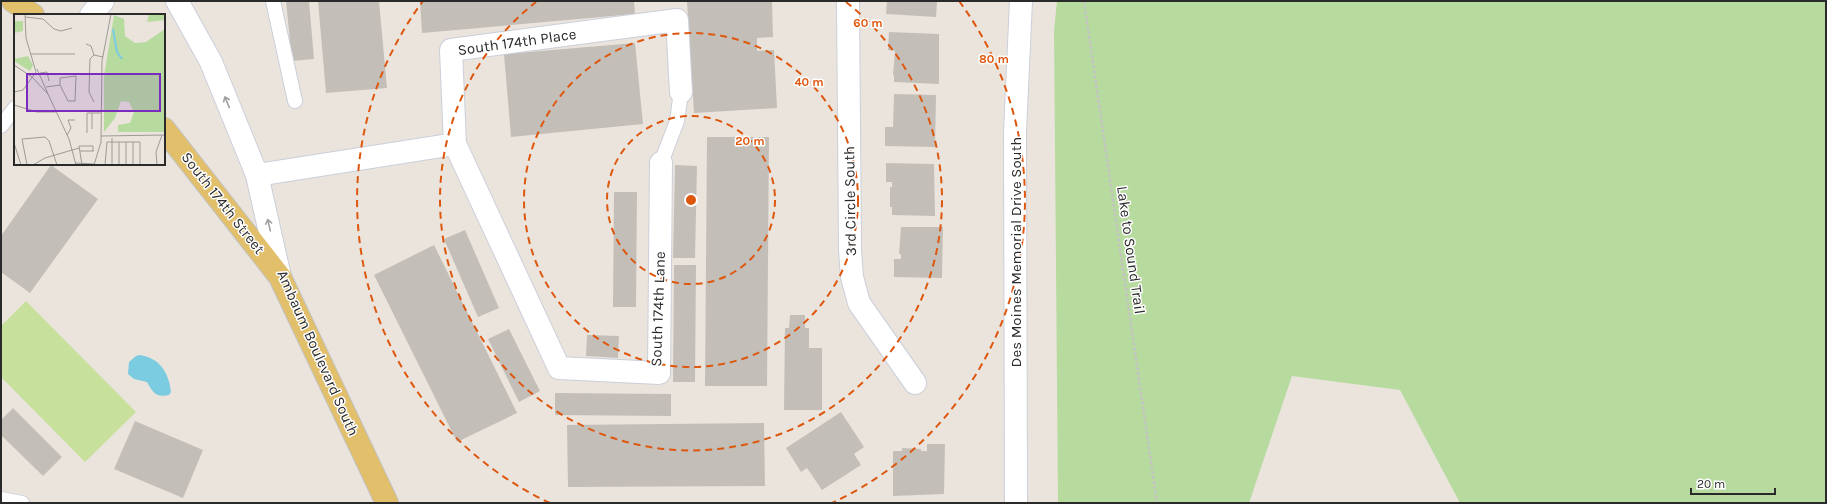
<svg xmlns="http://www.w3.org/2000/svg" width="1827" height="504" viewBox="0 0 1827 504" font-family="Karla,sans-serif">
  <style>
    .green { fill: #b7db9f }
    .pitch { fill: #c7e19c }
    .water { fill: #7bcbe1 }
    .building { fill: #c3bfb8 }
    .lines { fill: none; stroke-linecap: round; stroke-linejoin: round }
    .lane-casing { stroke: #cbcfda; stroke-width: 16 }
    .street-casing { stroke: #cbcfda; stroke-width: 24 }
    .secondary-casing { stroke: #cbcfda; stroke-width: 24 }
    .primary-casing { stroke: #c3c3c3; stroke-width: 24 }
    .path { stroke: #c3c3c3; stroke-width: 2.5; stroke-dasharray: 3 2; stroke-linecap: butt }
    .lane { stroke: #fff; stroke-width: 14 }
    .street { stroke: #fff; stroke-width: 22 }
    .secondary { stroke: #fff; stroke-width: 22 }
    .primary { stroke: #e1bf6b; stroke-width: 22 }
    .oneway { stroke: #9f9f9f }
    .ring { fill: none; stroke: #de570e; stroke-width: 2; stroke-dasharray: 7 5 }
    .labels { text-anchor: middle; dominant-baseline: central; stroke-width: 3; stroke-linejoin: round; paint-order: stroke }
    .street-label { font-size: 15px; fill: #2a2a2a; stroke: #fff }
    .inset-river { fill: none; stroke: #7bcbe1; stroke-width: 2 }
    .inset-road { fill: none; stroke: #9d9a95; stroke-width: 1 }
    .view { fill: #7b2cbf; fill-opacity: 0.15; stroke: #7b2cbf; stroke-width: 2 }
    .inset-edge { fill: none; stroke: #2a2a2a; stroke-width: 2 }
    .centre { fill: #de570e; stroke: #fff; stroke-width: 2 }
    .ring-label { font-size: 12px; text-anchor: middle; font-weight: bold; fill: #de570e; stroke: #fff; stroke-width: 3; stroke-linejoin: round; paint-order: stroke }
  </style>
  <rect width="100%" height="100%" fill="#eae4dd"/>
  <!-- green -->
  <path class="green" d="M1057 1H1826V503H1460L1400 390 1292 376 1249 503H1058L1054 31Z"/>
  <!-- pitch -->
  <path class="pitch" d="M26 301 136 412 85 462 1 377V326Z"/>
  <!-- water -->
  <path class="water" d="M140 355C160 358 169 373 171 392L169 395C155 398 153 392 147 382L134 379 128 374 129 362 136 356Z"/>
  <!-- building -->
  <path class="building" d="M286 1H309L314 59 292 61Z
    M318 1H379L387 88 326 93Z
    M420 1H634L635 14 422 33Z
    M687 1H772L773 37 757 38V51L774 50 777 108 694 113Z
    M887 1H937L936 17 886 14Z
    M889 32 939 34V84L894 82V75H893L895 51 888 50Z
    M635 43 643 124 511 137 504 54Z
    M894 94 936 95 935 147 885 146V127H893Z
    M707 137H769L767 386H705Z
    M886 163 934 164 935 216 892 215V207H890V187H892V182H886Z
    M51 165 98 199 30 293 1 272V236Z
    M675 165 697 166 695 258H673Z
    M614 192H637L636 307H613Z
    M901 227H943L942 278 894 277V259H901V254H899Z
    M465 230 499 308 478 317 444 239Z
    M434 245 517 413 457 442 374 275Z
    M674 265H696L695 382H673Z
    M790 315H805V328H809V348H822V410H784L785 328H789Z
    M509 329 540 391 519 402 488 339Z
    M587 335 619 336 618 358 586 356Z
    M555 393 671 394V416L555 415Z
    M13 408 62 457 43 476 1 435V420Z
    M841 412 864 447 854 454 861 465 822 490 807 468 801 472 786 448Z
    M135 421 203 450 183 498 114 469Z
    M764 423 765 486 568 487 567 425Z
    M927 444H945L944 494 893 496V451H902V448L921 449V451H927Z"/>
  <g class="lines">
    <!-- lane casing -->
    <g class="lane-casing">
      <path id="lane" d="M273 1 295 101
        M1 126 15 108
        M661 163 677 121 681 92
        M1 499 22 503"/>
    </g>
    <!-- street casing -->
    <g class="street-casing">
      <path id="street" d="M848 1 850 250 852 277 859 303 915 383
        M455 144 559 368 659 373 661 163
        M257 175 455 144 451 50 677 20 681 92"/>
    </g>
    <!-- secondary casing -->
    <g class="secondary-casing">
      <path id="secondary" d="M177 1 211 62 257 175 280 277
        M91 15 103 1
        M1016 503 1015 132 1021 1"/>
    </g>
    <!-- primary casing -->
    <g class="primary-casing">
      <path id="primary" d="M13 1 33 15
        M164 129 280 277 387 503"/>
    </g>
    <!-- path -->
    <path class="path" d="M1084 1 1157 503"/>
    <!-- lane -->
    <use href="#lane" class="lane"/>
    <!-- street -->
    <use href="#street" class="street"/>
    <!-- secondary -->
    <use href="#secondary" class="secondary"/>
    <!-- primary -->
    <use href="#primary" class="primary"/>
  </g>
  <!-- one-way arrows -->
  <defs><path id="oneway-shaft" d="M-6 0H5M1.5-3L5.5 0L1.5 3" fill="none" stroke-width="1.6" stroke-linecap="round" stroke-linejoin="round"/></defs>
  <g class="oneway">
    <use href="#oneway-shaft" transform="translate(227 102) rotate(-112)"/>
    <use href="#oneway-shaft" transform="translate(269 225) rotate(-103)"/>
  </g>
  <!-- distance rings -->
  <g class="ring">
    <circle cx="691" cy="200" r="84"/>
    <circle cx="691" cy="200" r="167"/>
    <path d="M846 2A251 251 0 1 1 536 2"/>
    <path d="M550 503A334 334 0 0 1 423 1M959 1A334 334 0 0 1 832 503"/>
  </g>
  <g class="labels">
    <!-- street labels -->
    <g class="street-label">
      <text transform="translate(517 42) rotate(-8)">South 174th Place</text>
      <text transform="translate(850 201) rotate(-91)">3rd Circle South</text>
      <text transform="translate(223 203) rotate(52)">South 174th Street</text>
      <text transform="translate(1131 250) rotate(82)">Lake to Sound Trail</text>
      <text transform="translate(1016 252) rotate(-90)">Des Moines Memorial Drive South</text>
      <text transform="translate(658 309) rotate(-88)">South 174th Lane</text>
      <text transform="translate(318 353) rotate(66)">Ambaum Boulevard South</text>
    </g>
  </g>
  <!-- overview -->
  <g transform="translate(14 14)">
    <rect width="151" height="151" fill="#eae4dd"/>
    <path d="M135 0H151V6L133 8ZM100 1 110 5 111 22 121 29 132 28 151 15V118H104V111L116 109 120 98 115 88 107 87 101 104 90 118V62ZM0 7H9V17L0 19ZM14 42 19 51 16 57 0 47V45Z" fill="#b7db9f"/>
    <path class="inset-river" d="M99 15 103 38 108 45"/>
    <path class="inset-road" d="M11 3 29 5 40 15 47 17 58 14M72 30 77 32 80 41M17 40H61M0 51 18 63 34 80 55 125 62 151M23 55 34 80M26 59 33 58 35 67M32 73 46 71V64L62 62 61 87H54L46 71M0 78 9 76 22 58 12 24 11 0M80 88 75 78 76 45 80 41 89 43M0 91 23 98H42M78 115V99M73 119V99H87M53 121 57 114 54 106H61M87 122 151 121M98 124V151M105 128V151M112 128V151M119 128V151M0 129 7 151M66 137H80M62 149 80 150M13 151 8 125 31 123 35 127 43 151M19 151 31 144 65 134M68 151 65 132H79V137M80 151 87 128 88 47 97 0M91 151 93 128H126V151M143 151 142 138 148 121"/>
    <path class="view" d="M13 60H146V97H13Z"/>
    <rect width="151" height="151" class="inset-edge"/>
  </g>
  <circle cx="691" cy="200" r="6" class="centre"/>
  <g class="ring-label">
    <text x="868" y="27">60 m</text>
    <text x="994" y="63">80 m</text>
    <text x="809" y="86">40 m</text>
    <text x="750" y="145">20 m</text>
  </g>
  <!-- border -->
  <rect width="1827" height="504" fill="none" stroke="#2a2a2a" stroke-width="4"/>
  <!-- scale -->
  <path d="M1691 488v6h84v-6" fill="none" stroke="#2a2a2a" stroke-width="2"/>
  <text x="1697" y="488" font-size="12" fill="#2a2a2a" stroke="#ffffff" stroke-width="3" paint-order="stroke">20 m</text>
</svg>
